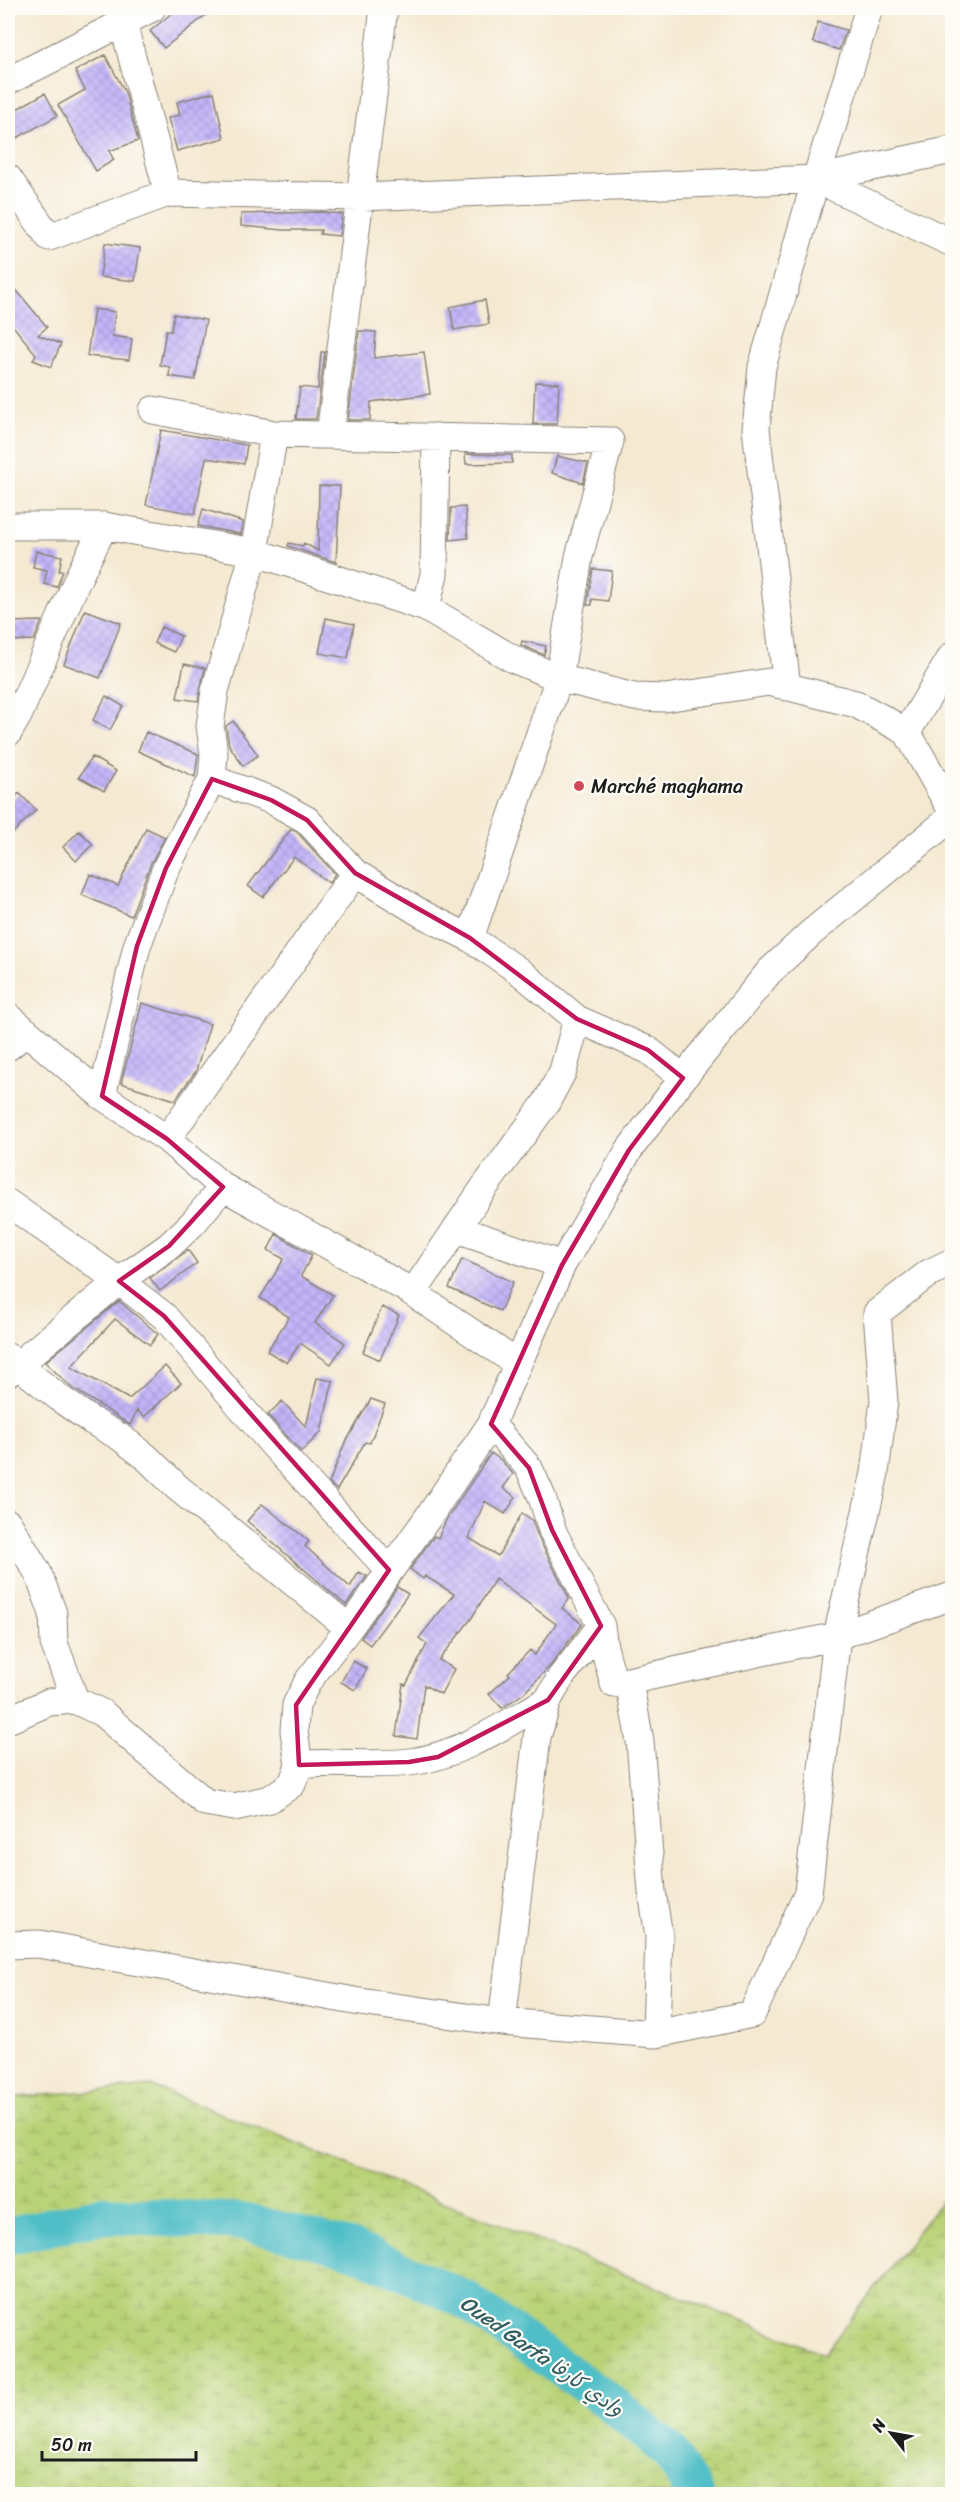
<svg xmlns="http://www.w3.org/2000/svg" width="960" height="2502" viewBox="0 0 960 2502" font-family="Sriracha,'Playpen Sans Arabic',sans-serif">
  <style>
    .wetland { fill: url(#wetland-marsh); stroke: #6b784a; stroke-width: 1.5 }
    .lines { fill: none; stroke-linecap: round; stroke-linejoin: round }
    .river { stroke: #50bec7; stroke-width: 38 }
    .building { fill: url(#building-cross-hatch) }
    .minor-casing { stroke: #888277; stroke-width: 29 }
    .minor { stroke: #fff; stroke-width: 27 }
    .marked { fill: none; stroke: #c2185b; stroke-width: 4.5; stroke-linejoin: round }
    .poi-dot { fill: #d1495b; stroke: #fdfcf7; stroke-width: 2 }
    .labels { text-anchor: middle; dominant-baseline: central; stroke-width: 4.5; stroke-linejoin: round; paint-order: stroke }
    .poi-label { font-size: 20px; fill: #1c1c1c; stroke: #fdfcf7; text-anchor: start }
    .water-label { font-size: 21px; font-style: italic; fill: #315d60; stroke: #fdfcf7 }
  </style>
  <defs>
    <pattern id="wetland-marsh" width="20" height="14" patternUnits="userSpaceOnUse" patternTransform="scale(1.5)"><rect width="20" height="14" fill="#bad378"/><path d="M1 5h8M5 5V1M11 12h8M15 12V8" fill="none" stroke="#9fb567"/></pattern>
    <pattern id="building-cross-hatch" width="8" height="8" patternUnits="userSpaceOnUse" patternTransform="scale(1.5)"><rect width="8" height="8" fill="#c3b5f9"/><path d="M0 0l8 8M0 8l8-8" fill="none" stroke="#a79bd5"/></pattern>
  </defs>
  <rect width="100%" height="100%" fill="#fdfcf7"/>
  <filter id="ink" filterUnits="userSpaceOnUse"><feTurbulence type="fractalNoise" baseFrequency=".0167" numOctaves="2"/><feDisplacementMap in="SourceGraphic" scale="12" xChannelSelector="R" yChannelSelector="G"/><feConvolveMatrix kernelMatrix="1 2 1 2 8 2 1 2 1" color-interpolation-filters="sRGB"/></filter>
  <filter id="wash" filterUnits="userSpaceOnUse"><feTurbulence type="fractalNoise" baseFrequency=".008" numOctaves="4" result="noise"/><feDisplacementMap in="SourceGraphic" scale="24" xChannelSelector="R" yChannelSelector="G"/><feGaussianBlur stdDeviation="1.35" result="paint"/><feColorMatrix in="noise" values="0 0 0 0 0 0 0 0 0 0 0 0 0 0 0 0 0 1.4 0 .05"/><feComposite in="paint" operator="in"/></filter>
  <g filter="url(#wash)">
    <rect width="100%" height="100%" fill="#f5e9d2"/>
    <!-- wetland -->
    <path class="wetland" d="M152 2086 824 2354 952 2187V2494H8V2098Z"/>
    <g class="lines">
      <!-- river -->
      <path class="river" d="M8 2236 102 2215 246 2222 353 2249 464 2299 612 2404 670 2452 695 2494"/>
    </g>
    <g id="blocks">
      <!-- building -->
      <path class="building" d="M178 8H215L164 48 150 31Z
        M818 22 846 30 839 50 813 42Z
        M105 55 125 92 138 141 109 151 114 160 96 171 58 105 85 90 75 71Z
        M214 92 224 138 177 151 168 118 180 115 177 102Z
        M45 93 57 116 8 143V114Z
        M322 212 342 214 339 236 320 234 321 230H283L241 226V214Z
        M105 243 140 248 135 281 100 277Z
        M8 280 47 327 38 335 61 344 51 367 33 360 36 354 8 320Z
        M485 300 489 324 454 330 450 307Z
        M94 309 115 312 112 336 132 339 129 360 87 356Z
        M174 314 206 320 195 380 169 376 170 367 160 365 166 330 171 331Z
        M359 331 376 332 374 358 424 352 430 394 371 402 370 420H348Z
        M321 352H325L316 419H296L300 387 318 389Z
        M535 382 559 383 557 424H533Z
        M161 430 247 445 244 464 206 458 195 514 146 505Z
        M465 454 512 455V463L466 464Z
        M557 456 588 463 583 483 552 473Z
        M319 486H340L336 562 338 563 288 546 289 543 303 546 304 543 318 551Z
        M465 507 468 538 450 540 451 508Z
        M203 509 243 522 241 534 198 526Z
        M36 551 62 556 59 571H63L57 587 44 584 47 570 33 567Z
        M593 569 612 571 608 601 592 599V605H587Z
        M85 610 121 623 100 678 64 664Z
        M326 618 354 624 348 658 319 653Z
        M42 621 34 640 8 641V622Z
        M161 627 181 636 174 652 154 643Z
        M522 641 546 646 544 655 521 645Z
        M184 664 205 668 198 701 177 698Z
        M106 696 123 706 110 730 93 720Z
        M233 721 258 755 243 766 229 745 226 726Z
        M146 732 198 754 195 777 138 751Z
        M92 757 116 771 104 791 79 777Z
        M19 793 36 810 8 838V804Z
        M146 828 165 837 151 863 131 916 82 895 90 874 118 886Z
        M291 829 297 832 335 874 329 883 294 857 263 897 248 886Z
        M79 831 93 844 76 861 63 847Z
        M142 1003 210 1024 196 1071 175 1100 121 1083Z
        M276 1234 312 1255 301 1276 333 1295 315 1323 345 1343 331 1364 300 1343 287 1363 267 1351 289 1317 260 1298 284 1259 268 1250Z
        M188 1250 197 1263 160 1291 150 1278Z
        M462 1259 513 1282 500 1311 449 1288Z
        M119 1301 158 1334 150 1345 115 1319 71 1367 129 1399 165 1366 181 1383 144 1417 137 1410 130 1425 71 1387 45 1362Z
        M382 1307 399 1315 380 1360 363 1352Z
        M317 1378 333 1381 321 1432 301 1452 268 1415 282 1401 306 1427Z
        M371 1399 385 1404 370 1443 365 1442 337 1490 329 1483 344 1445Z
        M491 1453 501 1460 513 1474 503 1488 516 1497 505 1514 485 1501 469 1538 498 1556 522 1513 532 1520 538 1537 569 1598 562 1608 582 1624 551 1665 524 1693 502 1708 489 1694 510 1675 508 1673 530 1650 535 1655 556 1624 495 1579 471 1619 439 1660 454 1669 441 1694 424 1685 417 1739 396 1736 403 1684 406 1685 427 1644 419 1638 454 1594 425 1576 423 1579 410 1569 434 1536 438 1538 446 1520Z
        M262 1504 309 1541 305 1546 350 1587 359 1572 367 1576 346 1605 247 1521Z
        M397 1587 408 1594 370 1645 361 1638Z
        M353 1661 367 1669 355 1690 341 1682Z"/>
    </g>
  </g>
  <g filter="url(#ink)">
    <use href="#blocks" fill-opacity="0" stroke="#888277" stroke-width="1.5"/>
    <g class="lines">
      <!-- minor casing -->
      <g class="minor-casing">
        <path id="minor" d="M119 8 168 193
          M8 81 152 8
          M8 178 49 237 168 193 361 197 816 179 952 150
          M816 179 952 243
          M153 410 274 434 610 441 579 557 559 678 470 938
          M330 435 384 8
          M8 526H104L254 552 426 608 513 659 559 678 634 697 665 698 769 682 856 704 907 732 952 811
          M426 608 434 574 436 437
          M787 687 756 429 762 367 816 179 869 8
          M907 732 952 656
          M8 733 18 716 79 576 104 526
          M212 779 271 800 307 820 355 873 424 915 470 938 519 971 577 1019 648 1050 683 1078
          M8 1016 102 1096 167 1139 223 1187 407 1289 518 1364
          M8 1047 27 1032
          M102 1096 137 946 166 868 212 779 214 754 210 726 215 691 254 552 274 434
          M167 1139 355 873
          M8 1203 119 1281 164 1316 274 1446 389 1570
          M457 1229 562 1265
          M413 1293 483 1189 546 1103 563 1071 577 1019
          M8 1357 62 1400 92 1421 120 1437 145 1456 178 1488 349 1628
          M8 1373 119 1281 169 1246 193 1223 223 1187
          M491 1424 529 1468 542 1497 552 1530 601 1626 604 1647 614 1684 837 1636 952 1596
          M8 1523 38 1573 53 1613 54 1643 75 1700
          M629 1682 640 1741 652 1892 659 1936 656 2034
          M8 1720 49 1702 75 1700 102 1713 205 1802 234 1807 270 1799 292 1784 299 1765 294 1731 296 1705 308 1681 349 1628 434 1509 491 1424 562 1265 629 1150 683 1078 769 972 811 933 952 817
          M299 1765C336 1760 373 1767 410 1762 460 1756 505 1724 548 1700
          M8 1945 39 1944 360 2002 502 2022 656 2034 752 2014 808 1893 837 1636 875 1473 884 1401 877 1313 929 1273 952 1262
          M502 2022 537 1737 548 1700 561 1677 601 1626"/>
      </g>
      <!-- minor -->
      <use href="#minor" class="minor"/>
    </g>
  </g>
  <!-- marked area -->
  <path class="marked" d="M212 779 271 800 307 820 355 873 470 938 577 1019 648 1050 683 1078 629 1150 562 1265 491 1424 529 1468 552 1530 601 1626 548 1700 438 1757 409 1762 299 1765 296 1705 389 1570 164 1316 119 1281 169 1246 223 1187 167 1139 102 1096 137 946 166 868Z"/>
  <!-- markers -->
  <circle class="poi-dot" cx="579" cy="786" r="6"/>
  <g class="labels">
    <!-- poi labels -->
    <g class="poi-label">
      <text x="591" y="786">Marché maghama</text>
    </g>
    <!-- water labels -->
    <g class="water-label">
      <text transform="translate(542 2356) rotate(35)">Oued Garfa وادي كارفا</text>
    </g>
  </g>
  <!-- margin -->
  <rect width="960" height="2502" fill="none" stroke="#fdfcf7" stroke-width="30"/>
  <!-- north arrow -->
  <g transform="translate(891 2433) rotate(301)" stroke="#fdfcf7" stroke-width="4.5" paint-order="stroke">
  <path d="M0-4.5L10 22L0 15L-10 22Z" fill="#1c1c1c"/>
  <text y="-9" font-size="16" font-weight="bold" text-anchor="middle" fill="#1c1c1c">N</text>
  </g>
  <!-- scale -->
  <path d="M42 2451v9h154v-9" fill="none" stroke="#1c1c1c" stroke-width="3"/>
  <text x="51" y="2451" font-size="18" fill="#1c1c1c" stroke="#fdfcf7" stroke-width="4.5" paint-order="stroke">50 m</text>
</svg>
